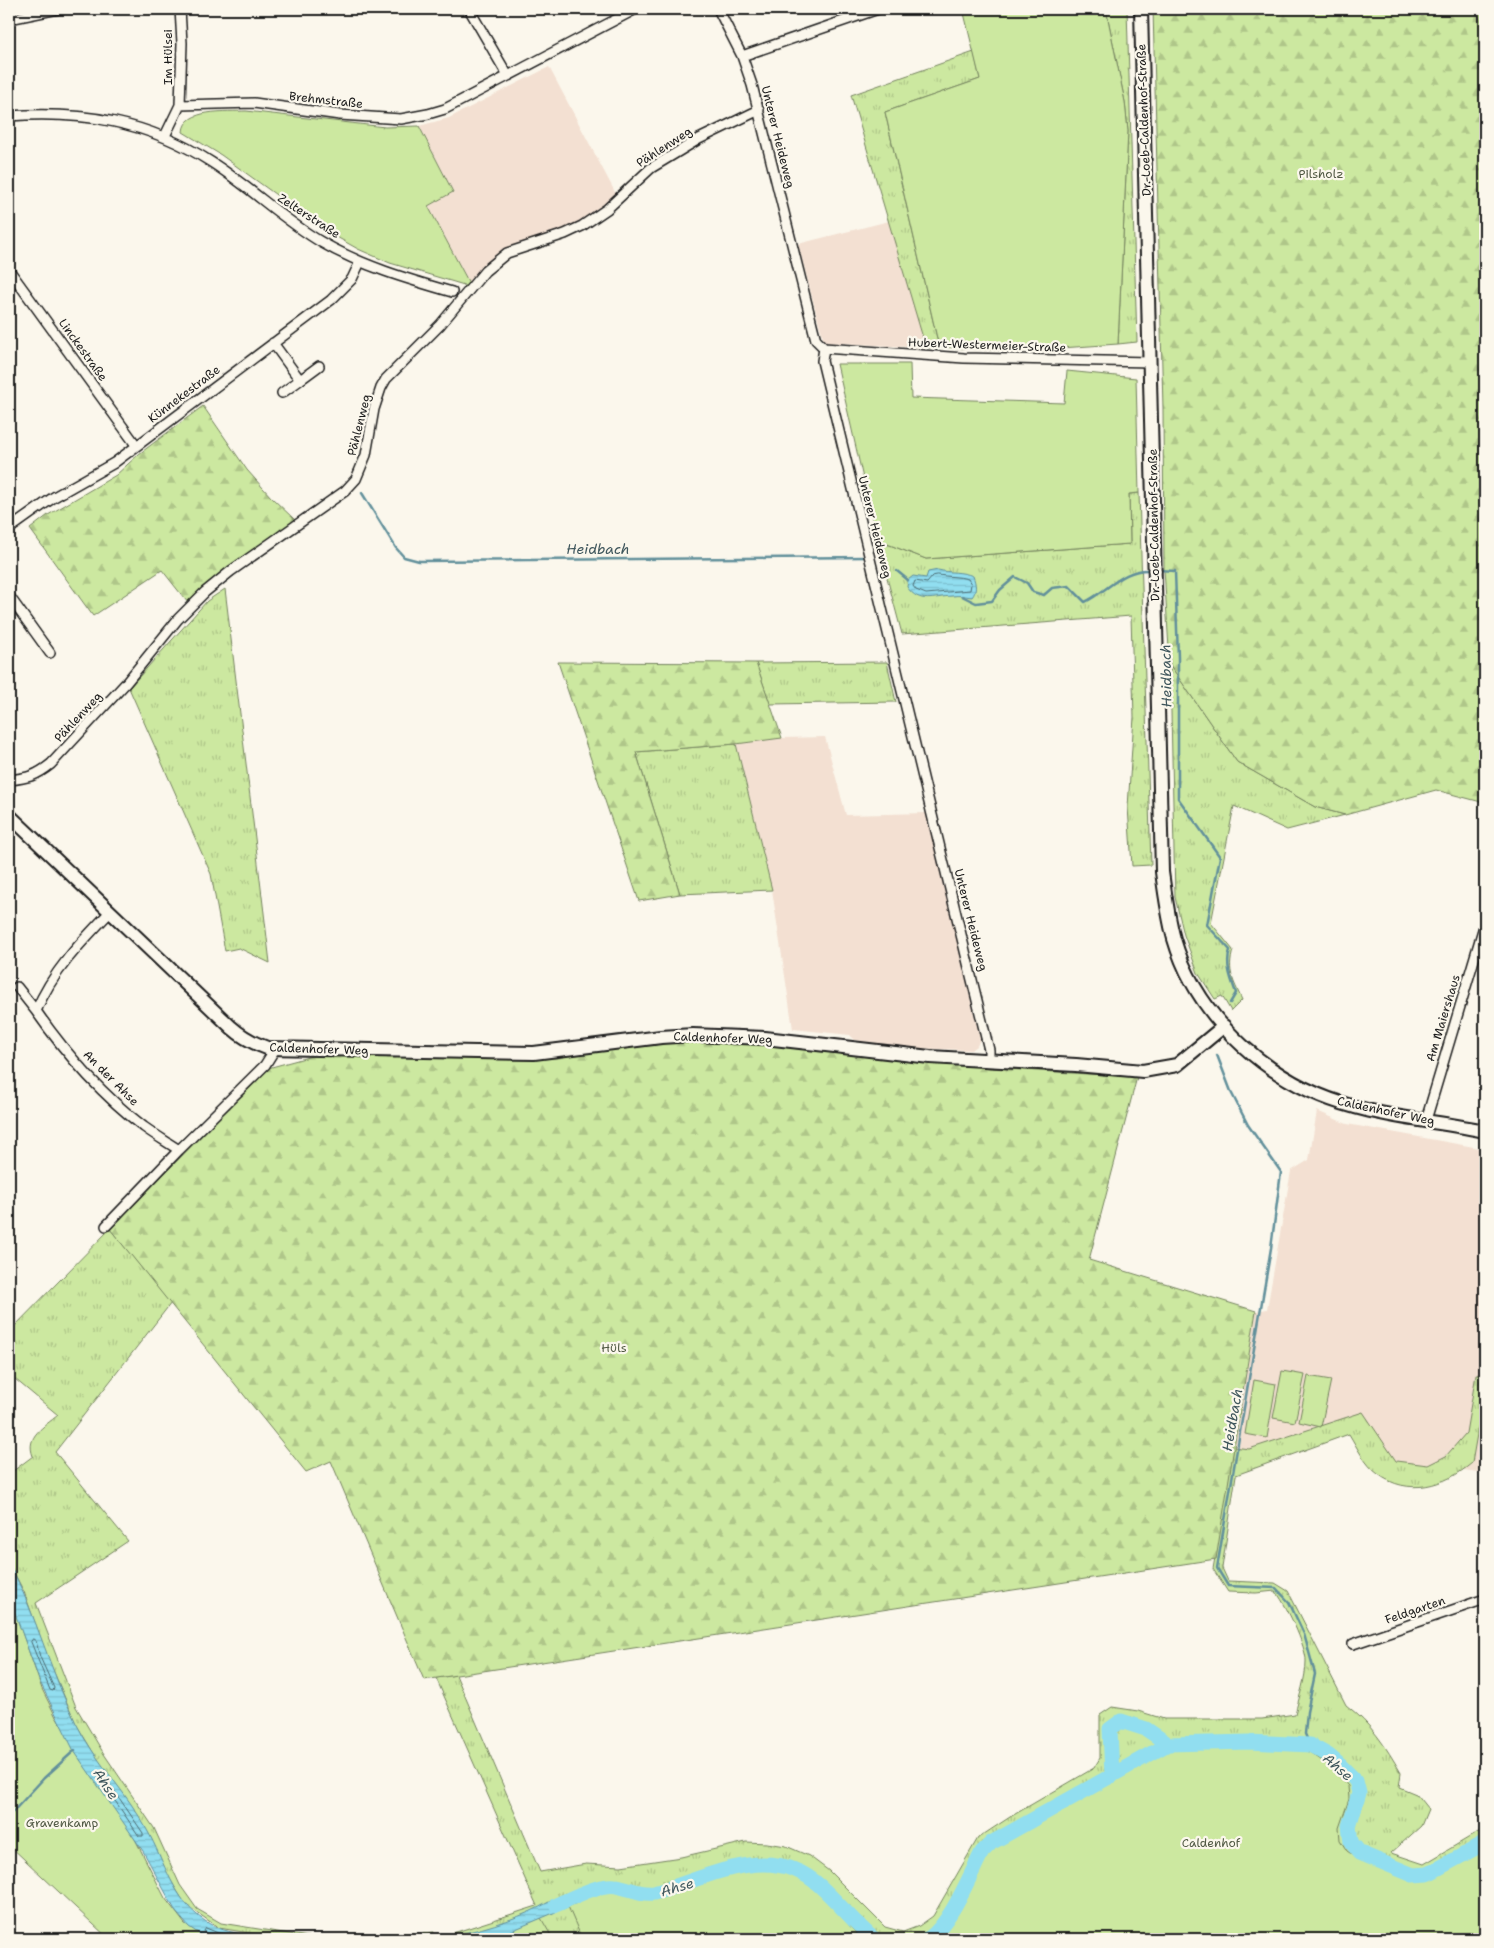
<svg xmlns="http://www.w3.org/2000/svg" width="1494" height="1948" viewBox="0 0 1494 1948" font-family="'Shantell Sans',sans-serif">
  <style>
    .built { fill: #f3e0d2 }
    .grass { fill: url(#grass-tufts); stroke: #74825e }
    .forest { fill: url(#forest-firs); stroke: #74825e }
    .cemetery { fill: url(#cemetery-stones); stroke: #74825e }
    .park { fill: #cce8a0; stroke: #74825e }
    .water { fill: url(#water-rules); stroke: #62909b }
    .lines { fill: none; stroke-linecap: round; stroke-linejoin: round }
    .shore { stroke: #4b6a71; stroke-width: 1 }
    .stream { stroke: #62909b; stroke-width: 2.5 }
    .river { stroke: #91def0; stroke-width: 15 }
    .minor-casing { stroke: #1c1c1c; stroke-width: 12 }
    .secondary-casing { stroke: #1c1c1c; stroke-width: 16 }
    .minor { stroke: #fbf7ec; stroke-width: 9 }
    .secondary { stroke: #fbf7ec; stroke-width: 12 }
    .labels { text-anchor: middle; dominant-baseline: central; stroke-width: 4.5; stroke-linejoin: round; paint-order: stroke }
    .street-label { font-size: 12px; fill: #1c1c1c; stroke: #fbf7ec }
    .park-label { font-size: 12px; fill: #515944; stroke: #fbf7ec }
    .water-label { font-size: 14px; font-style: italic; fill: #3f565c; stroke: #fbf7ec }
  </style>
  <defs>
    <pattern id="grass-tufts" width="24" height="20" patternUnits="userSpaceOnUse" patternTransform="scale(1.25)"><rect width="24" height="20" fill="#cce8a0"/><path d="M3 7l-1-3M5 7V3M7 7l1-3M15 17l-1-3M17 17v-4M19 17l1-3" fill="none" stroke="#afc689"/></pattern>
    <pattern id="forest-firs" width="22" height="20" patternUnits="userSpaceOnUse" patternTransform="scale(1.25)"><rect width="22" height="20" fill="#cce8a0"/><path d="M5 1l3.5 6h-7zM16 11l3.5 6h-7z" fill="#afc689"/></pattern>
    <pattern id="cemetery-stones" width="16" height="16" patternUnits="userSpaceOnUse" patternTransform="scale(1.25)"><rect width="16" height="16" fill="#cce8a0"/><path d="M2 7V4a2 2 0 0 1 4 0v3zM10 15v-3a2 2 0 0 1 4 0v3z" fill="#afc689"/></pattern>
    <pattern id="water-rules" width="6" height="5" patternUnits="userSpaceOnUse" patternTransform="scale(1.25)"><rect width="6" height="5" fill="#91def0"/><path d="M0 2.5h6" fill="none" stroke="#7cbecd"/></pattern>
  </defs>
  <rect width="100%" height="100%" fill="#fbf7ec"/>
  <filter id="ink" filterUnits="userSpaceOnUse"><feTurbulence type="fractalNoise" baseFrequency=".02" numOctaves="2"/><feDisplacementMap in="SourceGraphic" scale="10" xChannelSelector="R" yChannelSelector="G"/><feConvolveMatrix kernelMatrix="1 2 1 2 8 2 1 2 1" color-interpolation-filters="sRGB"/></filter>
  <g filter="url(#ink)">
    <!-- built -->
    <path class="built" d="M549 67 616 194 604 208 580 222 507 250 470 285 428 206 453 192 419 126 449 118Z
      M889 221 926 348 824 342 798 244Z
      M825 737 846 815 927 813 980 1039 977 1046 972 1050 910 1048 855 1040 850 1035 793 1029 772 890 736 744 782 738Z
      M1317 1111 1347 1124 1485 1149V1473L1442 1467 1402 1470 1356 1415 1249 1449 1234 1447 1256 1311 1267 1309 1291 1171 1309 1160Z"/>
    <!-- grass -->
    <path class="grass" d="M1106 9H1127L1137 342 1118 344 1128 131 1125 102Z
      M1350 9H1442L1441 14Z
      M974 52 980 79 885 112 939 347 926 348 851 95Z
      M1139 493 1151 865 1132 866 1128 807 1134 717 1131 616 902 634 877 540 926 559 1130 544 1129 494Z
      M225 589 270 963 239 948 225 951 211 874 129 688 207 601Z
      M887 662 896 702 770 704 756 663Z
      M1170 665 1237 762 1315 807 1345 815 1287 830 1234 806 1211 923 1233 950C1227 972 1233 980 1242 1000L1231 1011 1222 996 1215 999 1198 973 1184 935 1175 897Z
      M736 744 772 890 680 894 636 752Z
      M110 1229 171 1303 55 1452 128 1541 36 1603 76 1707 104 1754 154 1828 180 1885 197 1909 221 1923 321 1939H285L219 1928 185 1904 76 1724 47 1656 24 1592 9 1563V1474L33 1456C25 1436 44 1427 58 1415L9 1374V1332Z
      M1476 1374 1485 1376V1388L1472 1463C1445 1486 1408 1497 1378 1474 1365 1465 1357 1447 1349 1434L1236 1475 1222 1568 1228 1581 1275 1583 1288 1591 1346 1705C1372 1725 1385 1745 1401 1773L1399 1787 1416 1794 1428 1809 1421 1826 1391 1853 1424 1864 1485 1828V1939H448L447 1935 537 1906 436 1678 456 1675 540 1872 586 1864 621 1866 681 1857 746 1842 767 1843 786 1846 809 1856 829 1871 885 1927 903 1932 919 1926 933 1916 978 1838 1010 1817 1094 1768 1100 1758V1715L1112 1707 1138 1711 1164 1719H1262L1295 1714C1299 1697 1306 1678 1306 1661 1307 1649 1284 1599 1275 1591L1256 1593 1228 1592 1213 1569 1234 1447 1249 1449 1363 1412 1396 1461 1428 1465 1446 1456 1466 1433Z
      M434 1932 433 1939H376Z"/>
    <!-- forest -->
    <path class="forest" d="M1153 9H1350L1440 14 1442 9H1485V803L1436 790 1345 815 1315 807 1237 762 1170 665 1164 569 1163 408Z
      M203 406 247 470 271 497 295 520 232 566 188 603 162 570 93 616 30 529 48 515 116 475 139 454Z
      M558 662 756 663 782 738 736 744 636 752 680 894 639 901Z
      M691 1040 763 1042 990 1068 1137 1077 1089 1260 1256 1311 1216 1559 424 1680 331 1461 306 1472 110 1229 268 1068 312 1056 502 1057Z"/>
    <!-- cemetery -->
    <path class="cemetery" d="M1485 1929V1939H1300L1303 1930Z"/>
    <!-- park -->
    <path class="park" d="M963 9H1106L1125 102 1128 131 1118 344 1018 351 939 347 885 112 980 79Z
      M246 111 385 127 419 126 453 192 428 206 470 285 465 288 464 285 390 263 358 249 326 231 221 155 183 132C184 108 227 112 246 111Z
      M837 364H910L911 398 1064 403 1067 371 1136 378 1139 493 1129 494 1130 544 926 559 877 540Z
      M1282 1371 1305 1375 1295 1422 1273 1418Z
      M1308 1376 1331 1380 1321 1427 1299 1422Z
      M1254 1380 1276 1384 1267 1438 1245 1434Z
      M9 1595 42 1689 56 1717 135 1839 165 1898 185 1924 216 1939H109L9 1845Z
      M1183 1747 1291 1748 1309 1752 1327 1764 1348 1786 1349 1799 1339 1828 1340 1840 1347 1851 1356 1857 1400 1875 1414 1880 1423 1879 1433 1876 1485 1848V1935L1218 1939H936C958 1915 967 1881 984 1854L1159 1754 1172 1748Z
      M751 1866C764 1866 777 1867 789 1873 819 1886 840 1917 862 1939H582L567 1904C580 1899 596 1889 611 1890 629 1890 641 1899 661 1896L729 1871Z
      M541 1918 553 1939H476Z"/>
    <!-- water -->
    <path class="water" d="M938 570C950 573 961 571 973 576 976 584 977 591 972 597 965 596 959 595 952 596 933 597 920 605 907 587L908 580 913 576 926 578 928 572Z
      M9 1563C36 1614 50 1671 76 1723 95 1762 127 1792 147 1830 165 1862 173 1900 205 1921 227 1936 260 1936 285 1939H207L189 1927 176 1912 143 1851 74 1751 40 1682 9 1597Z
      M571 1892 577 1903 511 1931 485 1939H433C462 1935 502 1924 529 1912 543 1906 556 1897 571 1892Z"/>
    <g class="lines">
      <!-- shore -->
      <path class="shore" d="M938 575C948 577 958 576 968 579L971 584 970 590 926 594 916 590 913 586 915 581 927 583 933 576Z
        M33 1639 36 1641 40 1657 54 1688 53 1691 50 1690 31 1642Z
        M108 1786H111L143 1833V1836H139L107 1789Z
        M208 1939 204 1931 206 1928 218 1933 247 1939"/>
      <!-- stream -->
      <path class="stream" d="M362 493 396 548 404 557 419 561 868 557
        M1159 570 1175 571 1178 658V798L1220 857 1207 925 1230 950C1225 965 1231 979 1236 993L1230 1003
        M897 571 908 580
        M962 596 976 603 992 601 1000 590 1015 577 1027 583 1033 592 1044 595 1052 588 1069 586 1085 602C1108 591 1123 568 1151 570
        M1217 1055 1232 1094 1248 1125 1281 1172 1271 1248 1217 1568 1228 1586 1276 1588 1289 1602 1304 1634 1315 1674 1307 1712 1305 1734 1310 1745
        M9 1816 44 1778 75 1750"/>
      <!-- river -->
      <path class="river" d="M1112 1776 1110 1729 1121 1721 1146 1729 1168 1744
        M556 1905C572 1898 600 1883 616 1886 630 1888 640 1895 654 1893 709 1878 770 1840 820 1886 839 1903 854 1923 874 1939
        M928 1939C951 1923 969 1877 982 1852L991 1843 1168 1744 1250 1742 1310 1745 1328 1755 1341 1766 1356 1781 1359 1793 1349 1826 1351 1842 1360 1853 1413 1875 1428 1874 1485 1843"/>
      <!-- minor casing -->
      <g class="minor-casing">
        <path id="minor" d="M180 9 182 43 180 105
          M469 9 508 76
          M718 9 742 56 752 85 816 340 824 348
          M9 19 58 9
          M742 56 878 9
          M9 116C82 111 148 121 211 162 249 186 282 219 321 242 362 266 407 279 452 292
          M165 136 180 105 254 103 340 115 401 119 428 114 445 109 636 9
          M9 270 136 445
          M273 343 300 380 319 366
          M824 348 822 361 989 1050V1060
          M824 348 964 358 1150 362
          M282 393 300 380
          M9 529 54 497 114 463 331 300 352 279 360 262
          M9 596 50 653
          M9 780C28 778 36 776 51 764L126 683 178 619 205 592 231 571 345 491 356 479 366 455 374 409 381 388 386 379 440 325 485 271 507 253 565 234 582 226 607 209 651 168 699 139 759 110
          M110 912C81 942 52 972 36 1011 66 1054 102 1095 144 1127 155 1135 167 1142 179 1150
          M17 987 36 1011
          M1426 1120 1485 923
          M106 1226 179 1150 265 1065 275 1049
          M1353 1644 1485 1599"/>
      </g>
      <!-- secondary casing -->
      <g class="secondary-casing">
        <path id="secondary" d="M1141 9 1162 872C1165 894 1168 917 1174 939 1198 1021 1273 1086 1355 1107 1397 1119 1442 1122 1485 1131
          M9 815 231 1027C242 1037 253 1043 267 1048L534 1053 661 1037 693 1035 765 1038 930 1057 1076 1065 1143 1071 1177 1065 1224 1026"/>
      </g>
      <!-- minor -->
      <use href="#minor" class="minor"/>
      <!-- secondary -->
      <use href="#secondary" class="secondary"/>
    </g>
  </g>
  <g class="labels">
    <!-- street labels -->
    <g class="street-label">
      <text transform="translate(168 57) rotate(-90)">Im Hülsei</text>
      <text transform="translate(326 100) rotate(6)">Brehmstraße</text>
      <text transform="translate(1144 120) rotate(-92)">Dr.-Loeb-Caldenhof-Straße</text>
      <text transform="translate(778 137) rotate(76)">Unterer Heideweg</text>
      <text transform="translate(664 147) rotate(-33)">Pählenweg</text>
      <text transform="translate(309 216) rotate(33)">Zelterstraße</text>
      <text transform="translate(987 345) rotate(2)">Hubert-Westermeier-Straße</text>
      <text transform="translate(83 350) rotate(54)">Linckestraße</text>
      <text transform="translate(184 394) rotate(-37)">Künnekestraße</text>
      <text transform="translate(359 425) rotate(-76)">Pählenweg</text>
      <text transform="translate(1154 525) rotate(-91)">Dr.-Loeb-Caldenhof-Straße</text>
      <text transform="translate(875 527) rotate(76)">Unterer Heideweg</text>
      <text transform="translate(78 717) rotate(-47)">Pählenweg</text>
      <text transform="translate(971 920) rotate(76)">Unterer Heideweg</text>
      <text transform="translate(1443 1018) rotate(-73)">Am Maiershaus</text>
      <text transform="translate(723 1038) rotate(2)">Caldenhofer Weg</text>
      <text transform="translate(319 1049) rotate(2)">Caldenhofer Weg</text>
      <text transform="translate(111 1078) rotate(45)">An der Ahse</text>
      <text transform="translate(1386 1111) rotate(12)">Caldenhofer Weg</text>
      <text transform="translate(1415 1610) rotate(-19)">Feldgarten</text>
    </g>
    <!-- park labels -->
    <g class="park-label">
      <text x="1321" y="174">Pilsholz</text>
      <text x="614" y="1348">Hüls</text>
      <text x="62" y="1823">Gravenkamp</text>
      <text x="1211" y="1843">Caldenhof</text>
    </g>
    <!-- water labels -->
    <g class="water-label">
      <text x="598" y="549">Heidbach</text>
      <text transform="translate(1166 676) rotate(-91)">Heidbach</text>
      <text transform="translate(1232 1420) rotate(-80)">Heidbach</text>
      <text transform="translate(1338 1767) rotate(41)">Ahse</text>
      <text transform="translate(106 1784) rotate(57)">Ahse</text>
      <text transform="translate(677 1887) rotate(-16)">Ahse</text>
    </g>
  </g>
  <!-- margin -->
  <rect width="1494" height="1948" fill="none" stroke="#fbf7ec" stroke-width="30"/>
  <rect x="15" y="15" width="1464" height="1918" fill="none" stroke="#1c1c1c" stroke-width="2" filter="url(#ink)"/>
</svg>
